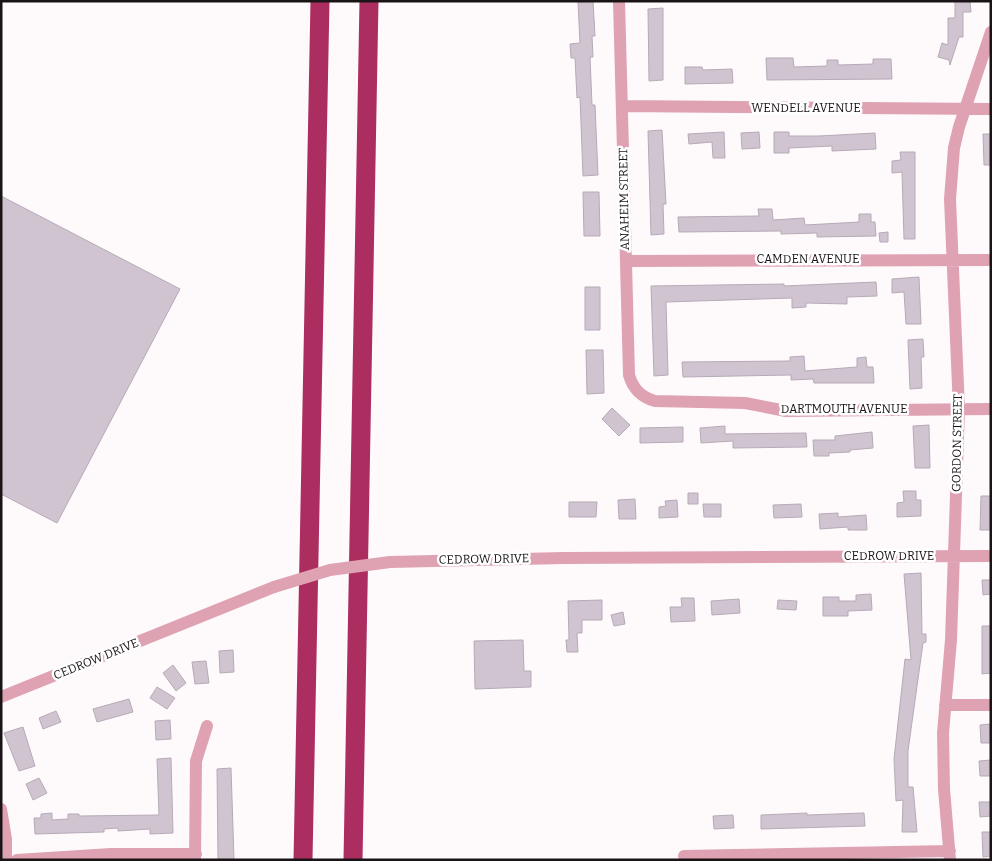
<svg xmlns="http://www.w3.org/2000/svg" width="992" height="861" viewBox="0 0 992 861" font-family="Bitter,serif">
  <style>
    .building { fill: #d0c4d1; stroke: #b6aab7 }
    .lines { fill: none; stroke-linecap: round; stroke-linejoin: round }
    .minor { stroke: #dfa2b2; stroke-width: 12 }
    .highway { stroke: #ac2d5f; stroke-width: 19 }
    .minor-bridge { stroke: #dfa2b2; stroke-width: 12 }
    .labels { text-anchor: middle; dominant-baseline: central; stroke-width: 5; stroke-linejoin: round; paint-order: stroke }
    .street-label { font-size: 12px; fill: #1a1417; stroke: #fff }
  </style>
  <rect width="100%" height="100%" fill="#fefafc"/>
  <!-- building -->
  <path class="building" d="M593 1 595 36H592L593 57H590L592 105H595L598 175 583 176 580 97 577 98 575 58H571L570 44 580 43 578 2Z
    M955 1H970L971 12H963V37H959L950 65 949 60 938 57 942 43 948 45V18H955Z
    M663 8V80L649 81 648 9Z
    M766 58H793L794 67 827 66V60H838V65L873 64V59H891L892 79 767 80Z
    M685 67H702L703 70 732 69 733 83 685 84Z
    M662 130 666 204H663L664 234 651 235 648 131Z
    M724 132 725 158H713L712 142 689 144 688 134Z
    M759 132 760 148 742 149 741 133Z
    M774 132H789V136H819L875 133 876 149 832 151V146L789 148V153H774Z
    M983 134H991V165H984Z
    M900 152H915V239H904L902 172 892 173V161L901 160Z
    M583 192H599L600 236H584Z
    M1 196 180 289 57 523 1 494Z
    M758 209H772L773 220 804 218 805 225 859 222V214H871V222H875L876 236 817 237V233L781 234V231L679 232 678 217 759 216Z
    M888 232V242H880L879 233Z
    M919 277 921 324H906L904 292 892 293V279Z
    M876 282 877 296 847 297V304L806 303V307L792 308V298L666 302 668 375 654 376 651 286 784 284V286Z
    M585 287H600V330H585Z
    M923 339 924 357H921L922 388 910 389 908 340Z
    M586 350H603L604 393 587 394Z
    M804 356 805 371 857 367V358L866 357 867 367H873L874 383H814L813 379 791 380V375L683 377 682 362 790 361V357Z
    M612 408 630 425 619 436 602 419Z
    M929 425 930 468H915L913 426Z
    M725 426V434L806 433 807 447 733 448V441L701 443 700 428Z
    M683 427V442L640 443V428Z
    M872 432 873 448 850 450V452L829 453V456H814L813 440H835V436Z
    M903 491H916V500H921V516L897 517V503L904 502Z
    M688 493H698V504H688Z
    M981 496H991V530H980Z
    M635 499 636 519H619L618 500Z
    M677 500 678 517 659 518V507L666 506 665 501Z
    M569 502H597L596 517H569Z
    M703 504H721V517H704Z
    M801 504 802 517 774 518 773 505Z
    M838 513V517L866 515 867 530H848V527L820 529 819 514Z
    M921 573 922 634H926V642L923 643 908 751V787H913L917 832H902L903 800 896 801 894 759 905 659 911 660 904 574Z
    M982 580H991V594L983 595Z
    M871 594 872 610 848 611V616H823V597H839V601H856V595Z
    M681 598H694L695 621 671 622 670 607H682Z
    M739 599 740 613 712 615 711 601Z
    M602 600V620H582V633H577L578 652H567L566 640H569L568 601Z
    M778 600 797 601 796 610 777 609Z
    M623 612 625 624 614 626 611 615Z
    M982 626H991V673L982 674Z
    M523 640 524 671H531V687L475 689 474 641Z
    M233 650 234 672 220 673 219 651Z
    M206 661 209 683 195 684 192 662Z
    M173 665 186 683 176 691 163 673Z
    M157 687 175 698 167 709 150 698Z
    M129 699 133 712 97 722 93 709Z
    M56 711 61 722 43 729 39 718Z
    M170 720 171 739 156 740 155 721Z
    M990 724 991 743H981L980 725Z
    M23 727 35 766 19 771 4 733Z
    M171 758 173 833 150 834V829L118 831V828L104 829V832L35 834 34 818H41V814L52 813V820L68 819V814H79V816L159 815 157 759Z
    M991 760V776H980L979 761Z
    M231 768 234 860H218L217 769Z
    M39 778 47 793 33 800 26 784Z
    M979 802H991V816L980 817Z
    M807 813V815L864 813 865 826 761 829V815Z
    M733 815 734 828 714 829 713 816Z
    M982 832H991V856L983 857Z"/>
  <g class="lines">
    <!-- minor -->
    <path class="minor" d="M619 1 629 375C633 389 641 397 655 401L745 403 786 411 991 409
      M622 106 991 109
      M626 261 991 260
      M390 562 564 558 991 556
      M1 697 274 587
      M945 705H991
      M1 809 6 839V860
      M684 856 950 851
      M17 860 111 854H196
      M195 860 196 761 207 726
      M950 860 944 789 943 733 951 640 959 409 950 199 954 148 959 127 991 32"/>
    <!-- highway -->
    <path class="highway" d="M303 860 320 1
      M353 860 369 1"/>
    <!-- minor-bridge -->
    <path class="minor-bridge" d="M274 587 330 570 390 562"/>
  </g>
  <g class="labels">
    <!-- street labels -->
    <g class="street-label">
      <text x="806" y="108">WENDELL AVENUE</text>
      <text transform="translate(624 199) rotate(-91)">ANAHEIM STREET</text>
      <text x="808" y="259">CAMDEN AVENUE</text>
      <text x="844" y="409">DARTMOUTH AVENUE</text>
      <text transform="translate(957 443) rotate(-89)">GORDON STREET</text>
      <text x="889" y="556">CEDROW DRIVE</text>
      <text transform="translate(484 559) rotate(-1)">CEDROW DRIVE</text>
      <text transform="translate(96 659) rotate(-22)">CEDROW DRIVE</text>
    </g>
  </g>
  <!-- border -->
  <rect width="992" height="861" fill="none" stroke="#1a1417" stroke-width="5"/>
</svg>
